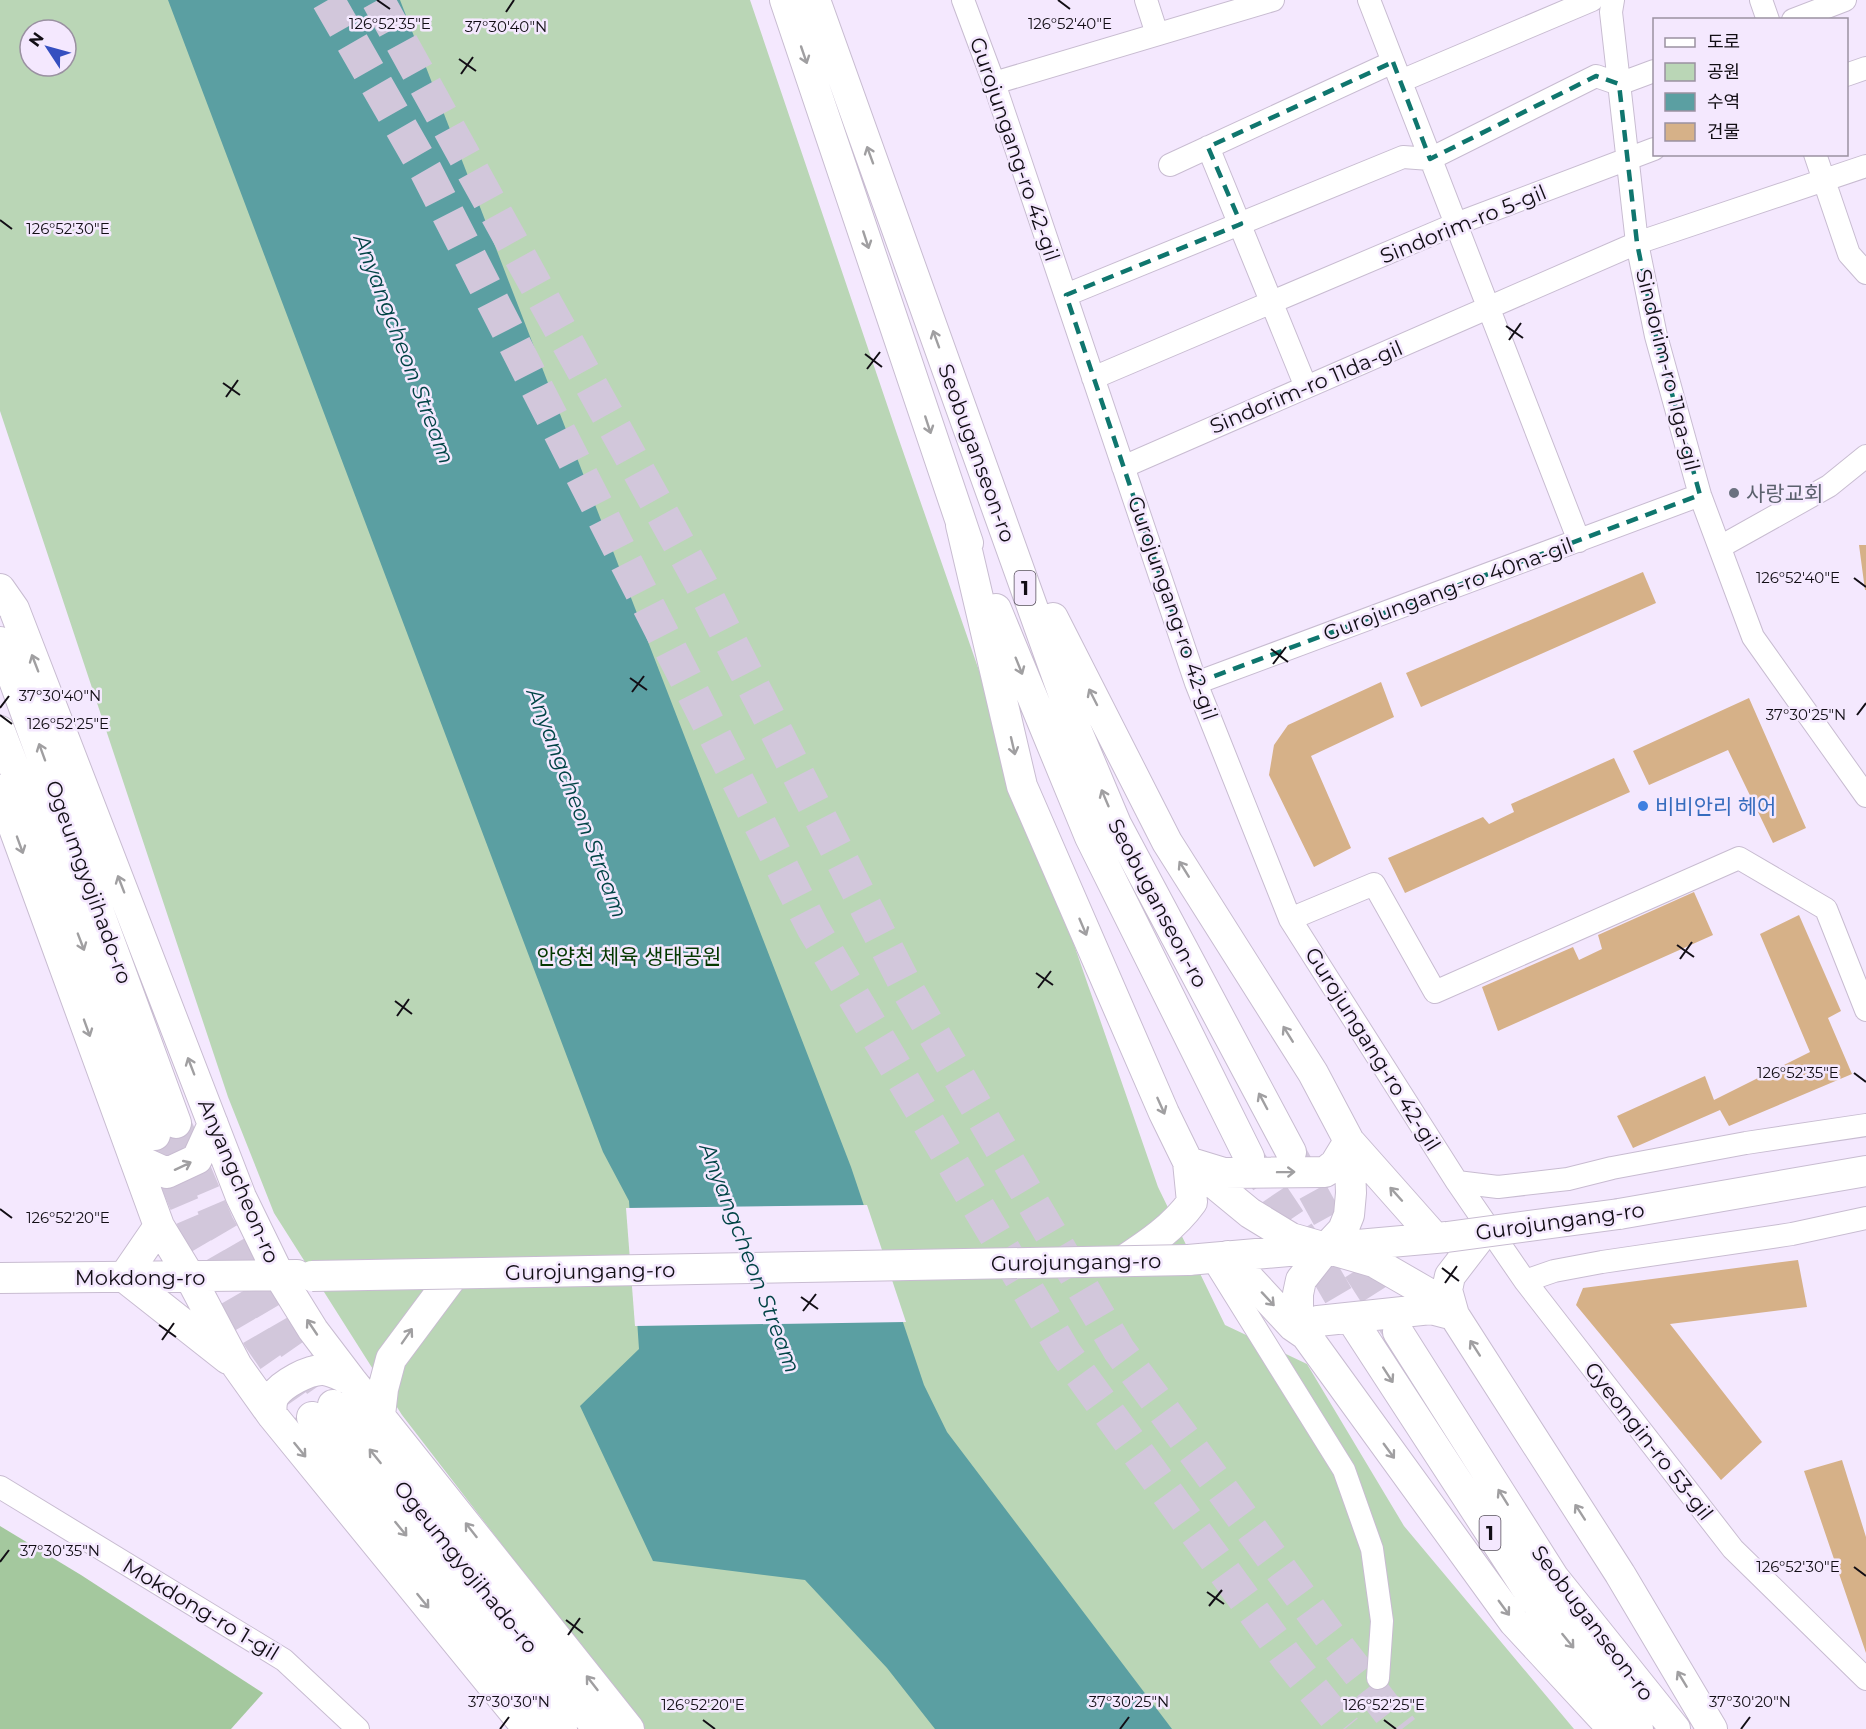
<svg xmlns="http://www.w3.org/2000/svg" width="1866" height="1729" viewBox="0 0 1866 1729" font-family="Montserrat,'Noto Sans KR',sans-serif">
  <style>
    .green { fill: #bad6b6; fill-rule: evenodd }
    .forest { fill: #a4c89e }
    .water { fill: #5b9fa2 }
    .pier { fill: #f4e8fe }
    .building { fill: #d6b188 }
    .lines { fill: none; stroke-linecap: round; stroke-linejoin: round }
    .major-tunnel { stroke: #d2c7db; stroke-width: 30; stroke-dasharray: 30 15; stroke-linecap: butt }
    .highway-tunnel { stroke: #d2c7db; stroke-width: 33; stroke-dasharray: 33 16; stroke-linecap: butt }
    .minor-casing { stroke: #c8bcd1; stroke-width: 24 }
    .major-casing { stroke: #c8bcd1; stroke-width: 32 }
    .minor { stroke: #fff; stroke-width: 22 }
    .major { stroke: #fff; stroke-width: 30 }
    .major-bridge-casing { stroke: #c8bcd1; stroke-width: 32; stroke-linecap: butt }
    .major-bridge { stroke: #fff; stroke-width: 30 }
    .oneway { stroke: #a09fa1 }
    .marked { fill: none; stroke: #0f766e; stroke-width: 4.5; stroke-dasharray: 12 8; stroke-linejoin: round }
    .ticks { fill: none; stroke: #120e15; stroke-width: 2 }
    .worship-dot { fill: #6b7280; stroke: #f4e8fe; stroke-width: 2 }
    .shop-dot { fill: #3f7fe0; stroke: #f4e8fe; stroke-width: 2 }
    .labels { text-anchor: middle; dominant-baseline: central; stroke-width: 5; stroke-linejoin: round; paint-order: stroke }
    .shield { fill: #f4e8fe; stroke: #564f5b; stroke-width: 1.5 }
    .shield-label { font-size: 20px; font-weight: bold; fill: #120e15 }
    .street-label { font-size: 21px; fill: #120e15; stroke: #f4e8fe }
    .worship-label { font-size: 21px; fill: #5b616d; stroke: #f4e8fe; text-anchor: start }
    .shop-label { font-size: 21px; fill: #366cbe; stroke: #f4e8fe; text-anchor: start }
    .park-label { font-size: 21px; fill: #043800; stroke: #f4e8fe }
    .water-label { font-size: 22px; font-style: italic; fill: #004345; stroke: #f4e8fe }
    .ticks-label { font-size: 15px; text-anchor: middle; fill: #120e15; stroke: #f4e8fe; stroke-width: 5; stroke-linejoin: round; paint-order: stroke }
  </style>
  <rect width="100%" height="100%" fill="#f4e8fe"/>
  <!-- green -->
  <path class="green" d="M0 0H750L897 434 1158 1187 1225 1325 1307 1364 1404 1526 1574 1729H644L402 1415 274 1213 228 1097 0 411ZM30 30H66V66H30Z"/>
  <!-- forest -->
  <path class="forest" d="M0 1526 81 1575 263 1693 231 1729H0Z"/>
  <!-- water -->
  <path class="water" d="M168 0H400L851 1167 924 1385 947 1432 1172 1729H935L887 1668 805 1580 653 1561 580 1406 639 1349 629 1201 603 1152Z"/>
  <!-- pier -->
  <path class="pier" d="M867 1205 906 1322 635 1326 626 1208Z"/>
  <!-- building -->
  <path class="building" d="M1859 545H1866V590H1865Z
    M1643 572 1656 603 1421 707 1406 673Z
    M1381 682 1394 717 1311 756 1351 848 1314 867 1269 775 1274 745 1288 725Z
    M1749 698 1806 828 1773 843 1728 750 1649 785 1633 751Z
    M1614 758 1630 792 1405 893 1388 858 1483 817 1489 824 1514 812 1511 804Z
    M1694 892 1713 935 1498 1031 1482 987 1573 947 1579 960 1602 949 1598 935Z
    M1799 915 1841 1011 1828 1018 1852 1074 1729 1126 1720 1110 1633 1148 1617 1116 1705 1076 1714 1100 1810 1052 1760 934Z
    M1798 1260 1807 1307 1670 1324 1762 1442 1721 1480 1576 1305 1583 1288Z
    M1842 1460 1866 1537V1653L1804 1471Z"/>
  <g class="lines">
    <!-- major-tunnel -->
    <path class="major-tunnel" d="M176 1123 219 1224 279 1327 333 1405
      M155 1135 198 1236 258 1339 312 1417
      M1291 1152 1341 1243 1398 1332
      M1249 1157 1316 1257 1356 1326"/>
    <!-- highway-tunnel -->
    <path class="highway-tunnel" d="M328 0 426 171 813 928 1065 1353 1288 1659 1345 1729
      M378 0 700 582 909 992 1119 1350 1329 1635 1402 1729"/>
    <!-- minor casing -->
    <g class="minor-casing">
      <path id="minor" d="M963 0 994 83 1196 683 1290 919 1457 1182 1525 1281 1733 1549 1866 1679
        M1146 0 1157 34
        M1369 0 1579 541
        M1613 0 1611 12 1637 243 1656 336 1700 495 1753 637 1866 796
        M1761 0 1768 20
        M1793 20 1845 0
        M1846 75 1866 68
        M1401 81 1592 0
        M994 83 1273 0
        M1208 147 1306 387
        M1815 154 1849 254 1866 273
        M1170 165 1393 62
        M1066 295 1403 157 1430 159 1596 76 1619 84 1654 71
        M1093 378 1456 224 1654 149
        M1123 467 1637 243 1866 166
        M1720 547 1829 486 1866 456
        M1196 683 1700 495
        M1290 919 1374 884 1435 992 1739 858 1826 909 1866 1010
        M1457 1182 1498 1187 1568 1179 1612 1168 1746 1143 1866 1125
        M1212 1258 1344 1470 1372 1549 1382 1621 1378 1678
        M1525 1281 1554 1271 1602 1262 1792 1234 1866 1218
        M0 1487 284 1660 358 1729"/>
    </g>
    <!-- major casing -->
    <g class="major-casing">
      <path id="major" d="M785 0 968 543
        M815 0 1076 729 1116 824 1291 1152
        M961 525 1022 786 1164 1113 1188 1162 1250 1213 1291 1238 1374 1262 1426 1292 1454 1315 1620 1574 1712 1729
        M0 589 14 609 241 1197 279 1275 313 1330 351 1380 629 1729
        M996 609 1090 837 1249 1157
        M1053 618 1167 842 1313 1073 1349 1141 1435 1238
        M0 642 176 1123
        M0 731 155 1135
        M0 790 159 1226 190 1277 237 1366 272 1415 528 1729
        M134 1158 167 1173 197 1159 213 1124
        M1619 1214 1866 1171
        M159 1226 124 1277 228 1359
        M1228 1256 1293 1326 1306 1335 1514 1622 1613 1729
        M1188 1260 1447 1237
        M1123 1261C1149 1244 1174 1227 1192 1202L1188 1162 1224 1173 1325 1172 1335 1164 1349 1141
        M0 1278 297 1275
        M1454 1315 1447 1290 1450 1276 1483 1233
        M1356 1326 1531 1595 1638 1729
        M1398 1332 1554 1578 1675 1729
        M1306 1335 1298 1309V1294L1301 1280 1327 1247 1343 1230 1349 1215 1351 1193 1349 1141
        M1306 1335 1310 1324 1318 1321 1431 1309 1454 1315
        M333 1405 598 1729
        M272 1415C271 1408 271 1402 274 1396 282 1384 309 1369 324 1370 333 1371 343 1377 351 1380
        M380 1415 383 1389 391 1359 455 1273
        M312 1417 562 1729"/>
    </g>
    <!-- minor -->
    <use href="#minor" class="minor"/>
    <!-- major -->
    <use href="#major" class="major"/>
    <!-- major-bridge casing -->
    <g class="major-bridge-casing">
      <path id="major-bridge" d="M1447 1237 1619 1214
        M312 1276 1188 1260"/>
    </g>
    <!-- major-bridge -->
    <use href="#major-bridge" class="major-bridge"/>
  </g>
  <!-- one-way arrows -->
  <defs><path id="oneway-shaft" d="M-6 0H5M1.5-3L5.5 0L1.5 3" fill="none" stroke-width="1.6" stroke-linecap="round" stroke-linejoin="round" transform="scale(1.5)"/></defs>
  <g class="oneway">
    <use href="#oneway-shaft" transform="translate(804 55) rotate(71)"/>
    <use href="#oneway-shaft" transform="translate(870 155) rotate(-110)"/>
    <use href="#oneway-shaft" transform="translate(866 240) rotate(72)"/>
    <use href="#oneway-shaft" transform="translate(936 339) rotate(-110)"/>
    <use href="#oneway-shaft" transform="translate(928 425) rotate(72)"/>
    <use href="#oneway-shaft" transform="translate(35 663) rotate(-111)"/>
    <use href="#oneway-shaft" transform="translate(1019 666) rotate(68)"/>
    <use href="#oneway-shaft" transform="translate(1093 697) rotate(-117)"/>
    <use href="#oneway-shaft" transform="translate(1013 746) rotate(77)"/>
    <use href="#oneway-shaft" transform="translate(42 752) rotate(-110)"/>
    <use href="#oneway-shaft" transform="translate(1105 798) rotate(-113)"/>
    <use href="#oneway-shaft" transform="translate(20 845) rotate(70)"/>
    <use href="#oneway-shaft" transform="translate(1184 869) rotate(-122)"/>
    <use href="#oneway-shaft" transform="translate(121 884) rotate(-111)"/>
    <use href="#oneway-shaft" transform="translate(1083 927) rotate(67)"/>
    <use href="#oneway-shaft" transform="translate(81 942) rotate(69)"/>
    <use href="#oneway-shaft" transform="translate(87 1028) rotate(70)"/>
    <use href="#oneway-shaft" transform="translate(1288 1034) rotate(-122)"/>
    <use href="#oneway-shaft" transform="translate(191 1066) rotate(-111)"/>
    <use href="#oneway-shaft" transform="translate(1263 1101) rotate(-118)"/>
    <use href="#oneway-shaft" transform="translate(1161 1106) rotate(66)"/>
    <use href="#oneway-shaft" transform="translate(183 1166) rotate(-25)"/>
    <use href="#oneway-shaft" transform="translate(1286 1172) rotate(-1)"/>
    <use href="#oneway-shaft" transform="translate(1396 1194) rotate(-132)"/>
    <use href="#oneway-shaft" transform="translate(1268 1299) rotate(47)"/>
    <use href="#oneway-shaft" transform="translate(312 1327) rotate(-124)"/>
    <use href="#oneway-shaft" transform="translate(407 1336) rotate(-55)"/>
    <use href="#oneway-shaft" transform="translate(1475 1348) rotate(-123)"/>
    <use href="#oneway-shaft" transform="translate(1388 1375) rotate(57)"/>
    <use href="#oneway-shaft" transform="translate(300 1450) rotate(51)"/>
    <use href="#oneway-shaft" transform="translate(1389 1451) rotate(54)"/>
    <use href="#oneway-shaft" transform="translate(375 1456) rotate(-129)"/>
    <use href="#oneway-shaft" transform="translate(1503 1497) rotate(-122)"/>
    <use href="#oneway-shaft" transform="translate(1580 1512) rotate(-123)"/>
    <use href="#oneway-shaft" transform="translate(401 1529) rotate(51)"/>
    <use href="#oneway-shaft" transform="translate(471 1530) rotate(-128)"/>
    <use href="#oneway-shaft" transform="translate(423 1601) rotate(51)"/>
    <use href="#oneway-shaft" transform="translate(1504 1608) rotate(54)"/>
    <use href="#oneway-shaft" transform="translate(1568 1641) rotate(51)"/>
    <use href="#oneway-shaft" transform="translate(1682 1679) rotate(-121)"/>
    <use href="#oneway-shaft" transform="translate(592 1683) rotate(-128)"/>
  </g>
  <!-- marked area -->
  <path class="marked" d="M1393 62 1430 159 1596 76 1619 84 1637 243 1656 336 1700 495 1196 683 1066 295 1241 224 1208 147Z"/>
  <!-- ticks -->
  <path class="ticks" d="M377 0 390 9M1058 0 1070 9M506 12 514 0M459 59 476 71M461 74 473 57M0 220 12 229M1506 326 1523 338M1509 340 1521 323M865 354 882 367M867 369 880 352M223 383 240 395M226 397 238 380M1854 578 1866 587M1271 649 1288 662M1273 664 1286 647M630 678 647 690M632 692 644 676M0 708 9 696M0 715 12 724M1857 715 1866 703M1677 945 1694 957M1680 959 1692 942M1036 973 1053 985M1038 988 1051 971M395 1001 412 1014M397 1016 409 999M1854 1073 1866 1082M0 1209 12 1218M1442 1268 1459 1281M1445 1283 1457 1266M801 1297 818 1309M803 1311 816 1294M159 1325 176 1337M162 1340 174 1323M0 1562 9 1550M1854 1567 1866 1576M1207 1592 1224 1604M1209 1606 1222 1590M566 1620 583 1633M568 1635 580 1618M703 1720 715 1729M1384 1720 1396 1729M500 1729 509 1717M1120 1729 1129 1717M1741 1729 1750 1717"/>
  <!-- markers -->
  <circle class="worship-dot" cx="1734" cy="493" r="6"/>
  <circle class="shop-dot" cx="1643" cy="806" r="6"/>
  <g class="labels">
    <!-- shield labels -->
    <g class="shield">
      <rect x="1014.5" y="571" width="21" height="34" rx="4.5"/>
      <rect x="1479.5" y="1516" width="21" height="34" rx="4.5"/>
    </g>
    <g class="shield-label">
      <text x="1025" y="588">1</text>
      <text x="1490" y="1533">1</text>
    </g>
    <!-- street labels -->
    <g class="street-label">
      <text transform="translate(1015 149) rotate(71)">Gurojungang-ro 42-gil</text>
      <text transform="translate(1463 224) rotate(-22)">Sindorim-ro 5-gil</text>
      <text transform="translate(1668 370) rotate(76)">Sindorim-ro 11ga-gil</text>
      <text transform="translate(1306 387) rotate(-23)">Sindorim-ro 11da-gil</text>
      <text transform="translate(977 453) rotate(70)">Seobuganseon-ro</text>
      <text transform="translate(1448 589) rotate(-20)">Gurojungang-ro 40na-gil</text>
      <text transform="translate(1173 608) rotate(71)">Gurojungang-ro 42-gil</text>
      <text transform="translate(89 882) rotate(70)">Ogeumgyojihado-ro</text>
      <text transform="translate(1158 903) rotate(62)">Seobuganseon-ro</text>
      <text transform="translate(1373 1049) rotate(58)">Gurojungang-ro 42-gil</text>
      <text transform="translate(239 1181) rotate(67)">Anyangcheon-ro</text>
      <text transform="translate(1560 1221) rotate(-8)">Gurojungang-ro</text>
      <text transform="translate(1076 1262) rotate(-1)">Gurojungang-ro</text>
      <text transform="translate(590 1271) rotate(-1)">Gurojungang-ro</text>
      <text x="140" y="1277">Mokdong-ro</text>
      <text transform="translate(1649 1441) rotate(52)">Gyeongin-ro 53-gil</text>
      <text transform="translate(466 1567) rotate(51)">Ogeumgyojihado-ro</text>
      <text transform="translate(201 1609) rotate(31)">Mokdong-ro 1-gil</text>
      <text transform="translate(1593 1623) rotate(53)">Seobuganseon-ro</text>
    </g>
    <!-- worship labels -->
    <g class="worship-label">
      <text x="1746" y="493">사랑교회</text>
    </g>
    <!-- shop labels -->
    <g class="shop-label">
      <text x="1655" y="806">비비안리 헤어</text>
    </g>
    <!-- park labels -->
    <g class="park-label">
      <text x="629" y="956">안양천 체육 생태공원</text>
    </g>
    <!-- water labels -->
    <g class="water-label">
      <text transform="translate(404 349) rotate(69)">Anyangcheon Stream</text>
      <text transform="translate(577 803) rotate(69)">Anyangcheon Stream</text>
      <text transform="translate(750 1258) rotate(69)">Anyangcheon Stream</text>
    </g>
  </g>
  <g class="ticks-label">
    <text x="390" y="29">126°52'35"E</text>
    <text x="1070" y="29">126°52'40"E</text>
    <text x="506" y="32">37°30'40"N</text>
    <text x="68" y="234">126°52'30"E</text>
    <text x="1798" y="583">126°52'40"E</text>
    <text x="60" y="701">37°30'40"N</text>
    <text x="1806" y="720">37°30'25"N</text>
    <text x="68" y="729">126°52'25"E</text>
    <text x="1798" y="1078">126°52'35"E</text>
    <text x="68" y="1223">126°52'20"E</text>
    <text x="60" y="1556">37°30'35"N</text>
    <text x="1798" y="1572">126°52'30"E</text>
    <text x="509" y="1707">37°30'30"N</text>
    <text x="1129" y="1707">37°30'25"N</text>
    <text x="1750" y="1707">37°30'20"N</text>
    <text x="703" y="1710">126°52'20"E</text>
    <text x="1384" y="1710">126°52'25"E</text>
  </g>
  <!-- legend -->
  <rect x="1653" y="18" width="195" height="138" fill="#f4e8fe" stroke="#9a91a1" stroke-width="1.5"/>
  <rect x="1665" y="38" width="30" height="9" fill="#ffffff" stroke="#9a91a1" stroke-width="1.5"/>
  <text x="1707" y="48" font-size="18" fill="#120e15">도로</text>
  <rect x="1665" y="63" width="30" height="18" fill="#bad6b6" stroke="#9a91a1" stroke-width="1.5"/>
  <text x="1707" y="78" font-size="18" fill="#120e15">공원</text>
  <rect x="1665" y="93" width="30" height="18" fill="#5b9fa2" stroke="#9a91a1" stroke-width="1.5"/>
  <text x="1707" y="108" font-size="18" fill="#120e15">수역</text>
  <rect x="1665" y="123" width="30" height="18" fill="#d6b188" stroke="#9a91a1" stroke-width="1.5"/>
  <text x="1707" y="138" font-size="18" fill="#120e15">건물</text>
  <!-- north arrow -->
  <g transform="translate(48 48) rotate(306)"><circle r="28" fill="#f4e8fe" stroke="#9a91a1" stroke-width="1.5"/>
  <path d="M0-4.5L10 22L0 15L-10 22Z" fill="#354fc0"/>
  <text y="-9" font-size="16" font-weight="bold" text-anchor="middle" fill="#120e15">N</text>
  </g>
</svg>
